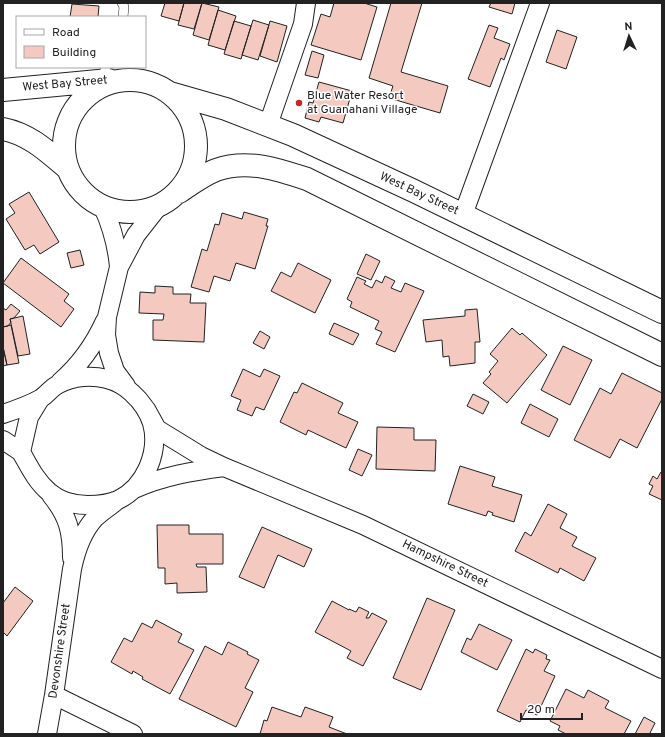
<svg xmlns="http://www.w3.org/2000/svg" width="665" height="737" viewBox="0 0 665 737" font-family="Overpass,sans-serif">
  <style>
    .building { fill: #f3c9c0; stroke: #222 }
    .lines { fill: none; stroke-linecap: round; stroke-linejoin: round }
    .service-casing { stroke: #222; stroke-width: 10 }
    .minor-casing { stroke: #222; stroke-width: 20 }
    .secondary-casing { stroke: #222; stroke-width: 24 }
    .service { stroke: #fff; stroke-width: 9 }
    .minor { stroke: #fff; stroke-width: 18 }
    .secondary { stroke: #fff; stroke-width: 22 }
    .poi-dot { fill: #c62828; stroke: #fff; stroke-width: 1.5 }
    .labels { text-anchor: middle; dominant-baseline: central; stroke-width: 3; stroke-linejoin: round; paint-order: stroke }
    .street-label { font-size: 12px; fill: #222; stroke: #fff }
    .poi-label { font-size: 12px; fill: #222; stroke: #fff; text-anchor: start }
  </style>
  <rect width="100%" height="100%" fill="#fff"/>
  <!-- building -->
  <path class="building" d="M165 3H184L179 21 161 16Z
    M184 3H202L194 29 178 25Z
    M202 3 219 7 209 40 193 35Z
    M334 3H364L377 7 361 60 311 45 321 14 330 17Z
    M391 3H422L401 72 448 86 440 113 389 98 393 86 369 78Z
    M491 3H515L512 14 489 7Z
    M72 4 99 6 98 17H70Z
    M218 10 236 16 225 50 208 45Z
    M253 20 269 25 258 60 242 55Z
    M234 21 251 26 241 59 224 54Z
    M270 21 287 26 277 62 260 56Z
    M489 25 498 28 494 38 510 44 504 60 501 58 490 87 468 79Z
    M557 30 577 37 566 69 546 62Z
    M312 51 324 55 318 78 305 75Z
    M319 82 352 91 343 123 321 117 319 122 305 118 309 102 313 103Z
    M29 192 59 242 40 254 34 245 25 250 6 219 15 213 9 204Z
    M244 212 268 219 266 226H268L255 269 236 263 230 281 214 276 209 292 191 287 202 249 207 251 215 224 219 225 222 213 242 219Z
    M80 250 84 265 71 268 67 253Z
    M366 254 380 261 371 280 357 274Z
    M21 258 69 294 64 301 74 309 61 327 3 283Z
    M298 263 331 280 315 313 271 291 281 272 291 277Z
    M385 276 395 281 391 288 401 292 405 283 424 291 395 352 376 344 382 332 375 329 379 321 350 307 352 302 347 299 357 277 366 281 364 284 372 288 376 280 382 283Z
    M155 286 173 287V294H191L190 303H206L204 342 153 340V320H163L164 314 139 313 140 292 155 293Z
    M11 304 20 311 14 318 10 319 11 322 8 326 3 327V308L6 310Z
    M477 309 480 342H475V363L450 366 449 356 443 357 442 340 426 342 423 320 465 316V310Z
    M23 316 30 354 18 356 10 319Z
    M334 323 359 334 353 345 329 334Z
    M11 325 19 363 7 365 3 347V327Z
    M512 328 520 335 522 333 547 355 507 403 483 383 491 374 489 372 498 361 490 354Z
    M260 331 270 337 264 349 253 343Z
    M563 346 592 360 570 405 541 390Z
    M3 347 7 365 3 366Z
    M243 369 260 377 264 369 280 376 264 410 256 407 252 416 237 410 241 400 231 396Z
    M622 373 662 393V399L637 448 620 439 610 458 574 440 600 388 611 394Z
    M302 383 343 403 338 413 358 422 346 448 308 430 306 435 280 422 294 392 297 393Z
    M473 394 489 402 483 414 467 406Z
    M530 404 558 419 549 437 521 423Z
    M377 427 414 428V440H436L435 471 376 469Z
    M358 449 372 455 362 476 349 470Z
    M460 466 495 477 492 486 522 495 514 522 492 515 493 513 488 511 486 516 448 504Z
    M661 472 662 473V500L649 494 653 486 649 484 653 476 657 479Z
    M548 504 567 514 560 528 577 537 572 546 596 558 584 581 560 568 558 573 515 551 525 532 531 536Z
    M157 525H189V534H223V564H196L197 567H206L207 592 177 593V583L165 584V568H158Z
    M262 527 312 549 304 567 278 555 264 588 239 577Z
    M15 587 33 601 7 636 3 632V603Z
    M427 598 455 610 421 690 393 678Z
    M332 601 349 610V609L356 612 359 607 369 612 366 618H369L372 613 387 621 363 666 347 658 351 651 315 632Z
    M156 620 182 634 178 642 194 650 170 694 142 679 143 677 133 671 132 674 111 662 124 638 132 642 142 623 152 628Z
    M479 624 512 640 497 670 461 652 467 638 471 640Z
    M228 642 248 652 247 654 259 660 245 688 253 692 236 727 179 699 205 646 222 655Z
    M526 649 533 653 535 649 547 655 546 659 550 660 544 671 555 676 537 715 526 710 520 722 497 711Z
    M566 689 584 698 588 690 609 701 605 708 631 721 624 734H566L558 730 560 726 550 721Z
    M272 707 301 717 305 707 333 717 329 727 347 734H260L264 720 267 721Z
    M644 717 655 723 650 733 652 734H635Z"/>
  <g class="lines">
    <!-- service casing -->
    <g class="service-casing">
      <path id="service" d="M122 3 124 7 123 17
        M102 81 106 67"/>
    </g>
    <!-- minor casing -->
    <g class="minor-casing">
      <path id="minor" d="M268 125 303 24 306 3
        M103 207C112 227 117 245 119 267
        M463 215 540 3
        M60 382C80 365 94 345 105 321
        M126 386 115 371 109 353 106 335 107 317 119 267 136 235 158 207
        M146 409 157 429 201 456 224 467 363 525 662 669
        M3 414C15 410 29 405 40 399 45 396 49 391 54 387 59 383 69 379 76 378 96 374 118 379 132 393 141 401 148 411 152 423 160 452 145 487 118 500 109 504 98 505 88 505 74 505 59 501 49 492 36 481 29 466 21 452L29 417 40 399
        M3 440 21 452
        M134 489C163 476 193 471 224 467
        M51 495C68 516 72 531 72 558
        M54 695 133 734
        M47 734 54 695 72 569C76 550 82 532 95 518 101 512 109 507 115 502"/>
    </g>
    <!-- secondary casing -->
    <g class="secondary-casing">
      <path id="secondary" d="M64 146a66 66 0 1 1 132 0a66 66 0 1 1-132 0Z
        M3 90 109 80
        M170 93 226 109 293 135 414 191 662 312
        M3 129C29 134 47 151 67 168
        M179 192C191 184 203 175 216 170 247 159 277 169 307 179L662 355"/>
    </g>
    <!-- service -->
    <use href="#service" class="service"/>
    <!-- minor -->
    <use href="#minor" class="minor"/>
    <!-- secondary -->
    <use href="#secondary" class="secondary"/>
  </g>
  <!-- markers -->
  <circle class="poi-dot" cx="299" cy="103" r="4"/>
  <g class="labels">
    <!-- street labels -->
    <g class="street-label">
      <text transform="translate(65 84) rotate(-5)">West Bay Street</text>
      <text transform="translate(419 194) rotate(25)">West Bay Street</text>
      <text transform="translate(445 564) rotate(26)">Hampshire Street</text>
      <text transform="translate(60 651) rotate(-82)">Devonshire Street</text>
    </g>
    <!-- poi labels -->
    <g class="poi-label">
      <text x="307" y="96">Blue Water Resort<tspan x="307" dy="14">at Guanahani Village</tspan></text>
    </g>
  </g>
  <!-- border -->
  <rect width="665" height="737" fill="none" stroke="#222222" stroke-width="8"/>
  <!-- legend -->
  <rect x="16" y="16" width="130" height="52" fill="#ffffff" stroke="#a7a7a7"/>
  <rect x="24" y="29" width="20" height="6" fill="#ffffff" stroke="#a7a7a7"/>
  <text x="52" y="36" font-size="12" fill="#222222">Road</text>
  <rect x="24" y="46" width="20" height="12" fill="#f3c9c0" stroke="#a7a7a7"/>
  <text x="52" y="56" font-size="12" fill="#222222">Building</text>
  <!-- north arrow -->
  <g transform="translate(629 36) rotate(356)" stroke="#ffffff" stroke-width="3" paint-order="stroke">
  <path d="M0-3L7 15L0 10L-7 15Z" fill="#222222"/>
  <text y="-6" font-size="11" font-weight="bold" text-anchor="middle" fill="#222222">N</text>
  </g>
  <!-- scale -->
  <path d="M521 713v6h61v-6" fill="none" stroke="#222222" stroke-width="2"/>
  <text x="527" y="713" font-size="12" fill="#222222" stroke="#ffffff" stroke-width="3" paint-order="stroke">20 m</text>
</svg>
